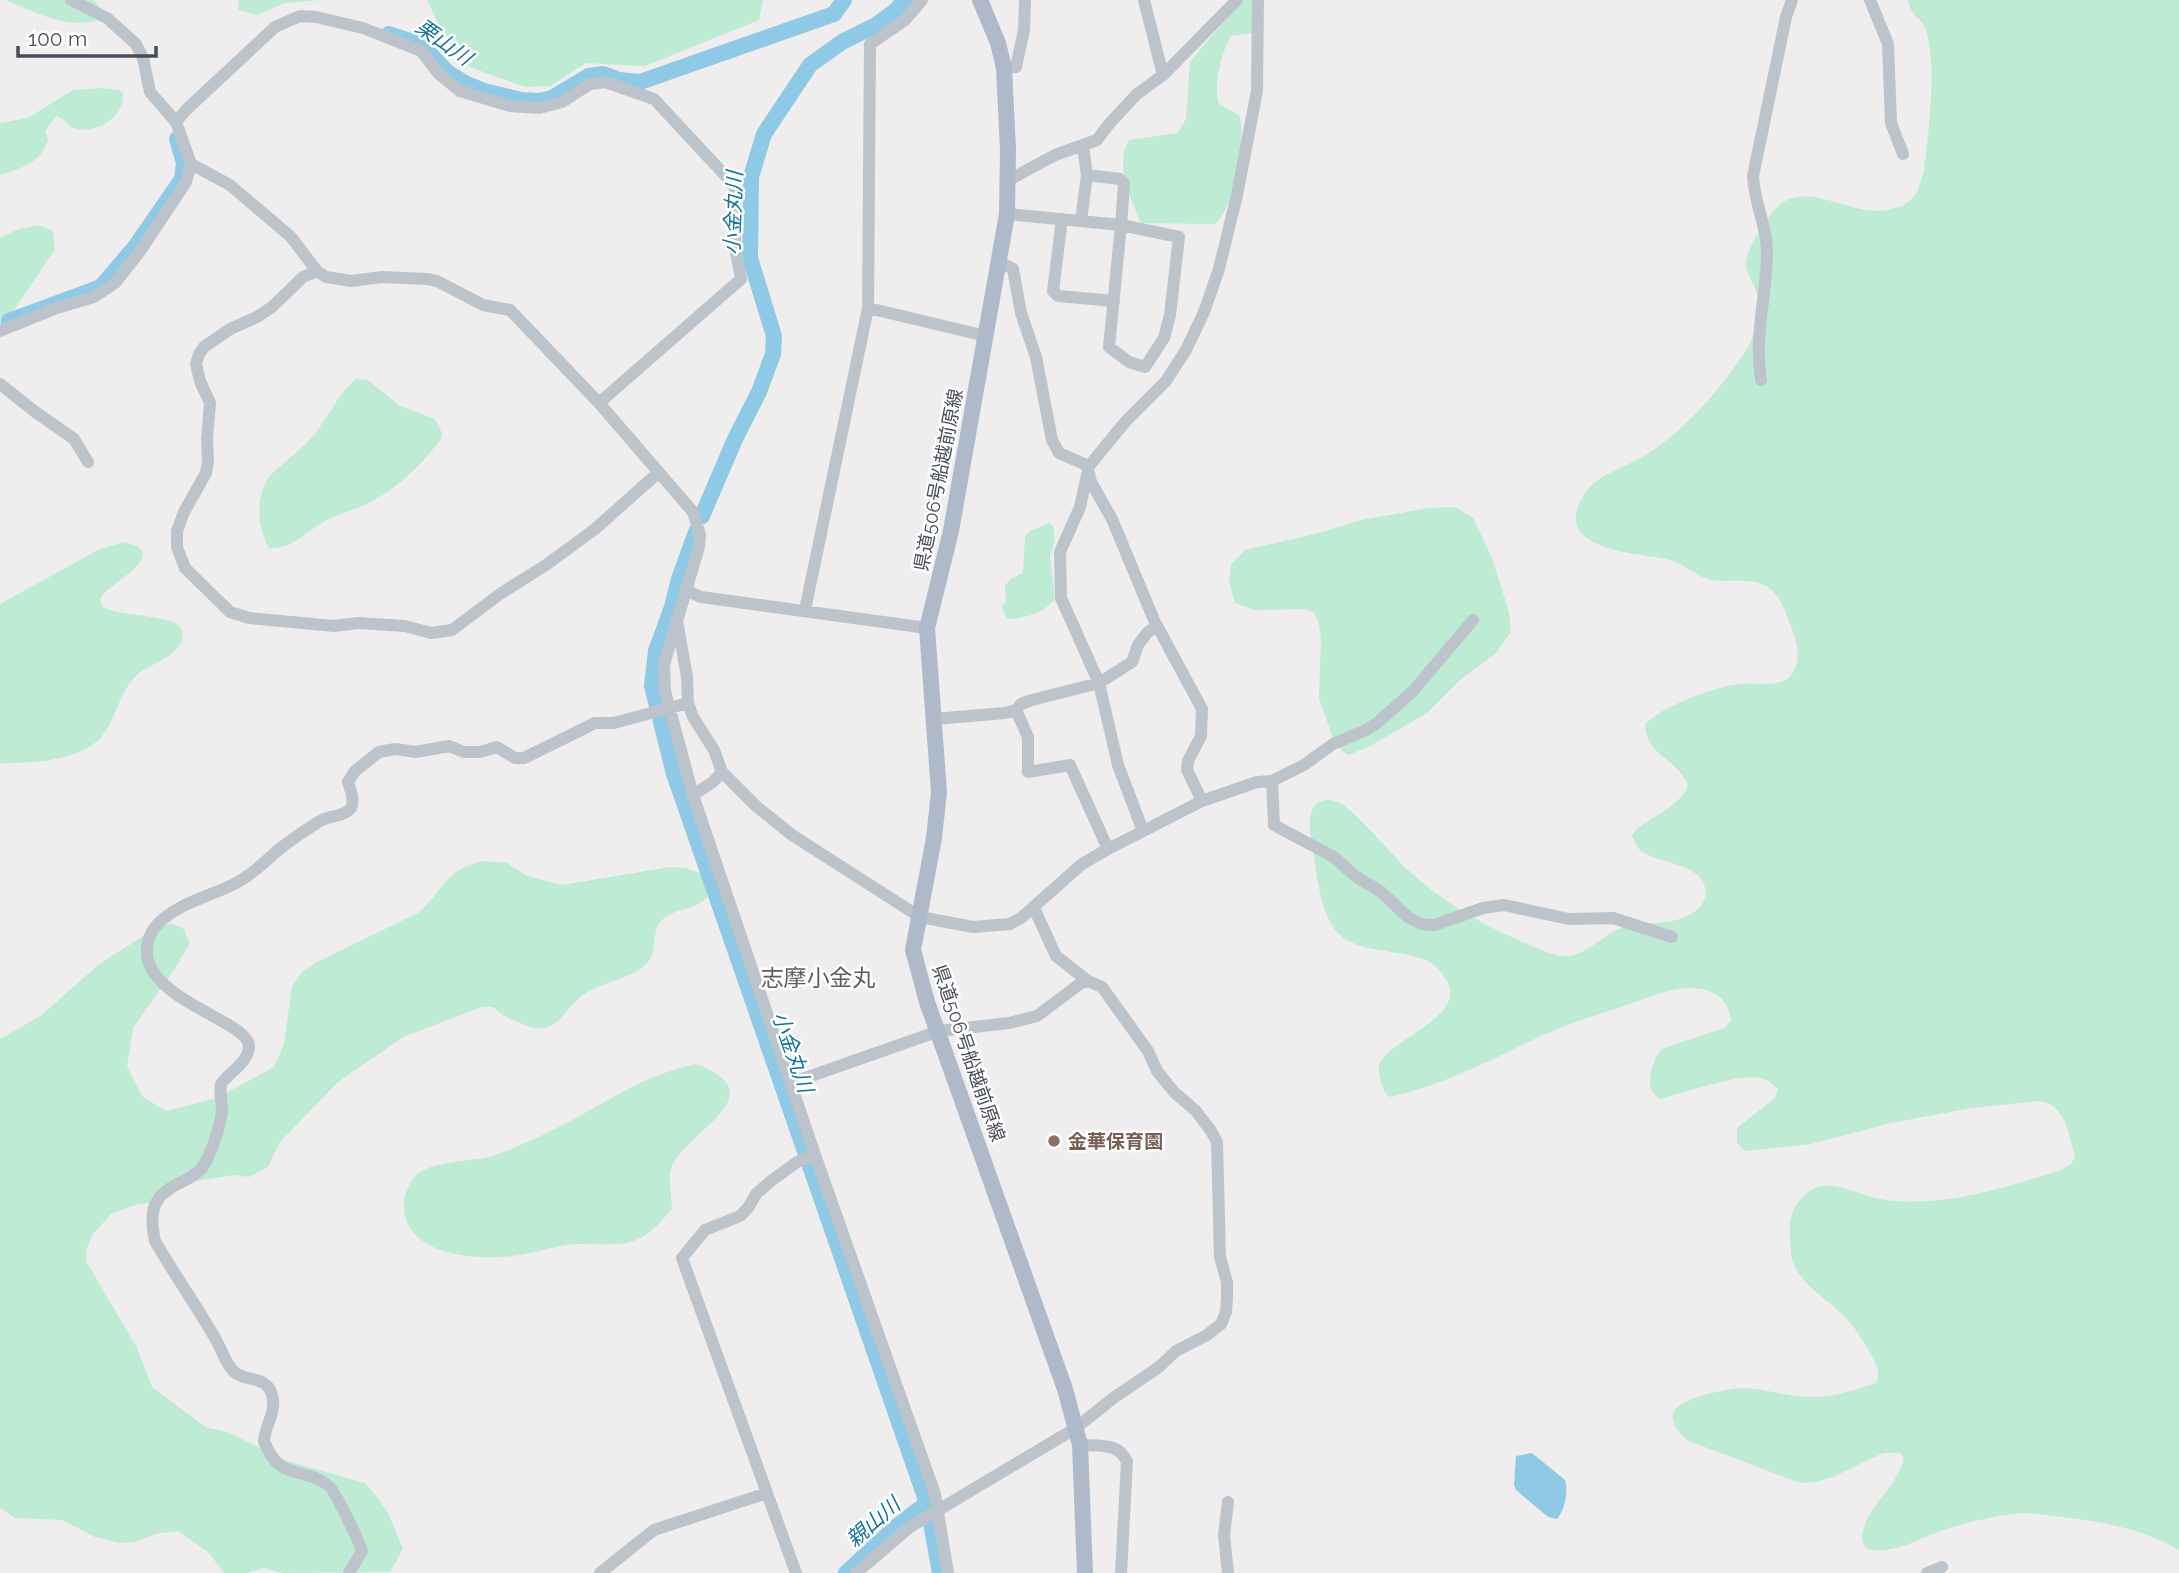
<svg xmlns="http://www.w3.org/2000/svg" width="2179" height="1573" viewBox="0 0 2179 1573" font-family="Raleway,'Noto Sans JP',sans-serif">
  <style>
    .green { fill: #beebd3 }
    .water { fill: #8ecae5 }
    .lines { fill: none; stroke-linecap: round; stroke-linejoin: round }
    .river { stroke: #8ecae5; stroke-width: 16 }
    .minor { stroke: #bcc3cb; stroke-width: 12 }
    .major { stroke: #aebaca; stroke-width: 16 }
    .education-dot { fill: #8d6e63; stroke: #fff; stroke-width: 2.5 }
    .labels { text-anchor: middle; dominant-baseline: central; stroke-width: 5; stroke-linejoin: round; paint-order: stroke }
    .street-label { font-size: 19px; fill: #474e59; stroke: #fff }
    .education-label { font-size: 19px; font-weight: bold; fill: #785e54; stroke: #fff; text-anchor: start }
    .water-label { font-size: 21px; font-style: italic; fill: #16739c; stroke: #fff }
    .quarter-label { font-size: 23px; fill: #5a5d61; stroke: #fff }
  </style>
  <rect width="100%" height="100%" fill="#efeded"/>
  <!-- green -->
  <path class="green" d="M5 0H94L103 12 102 19C68 31 36 12 5 0Z
    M239 0H319L284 3 257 15 238 10Z
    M427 0H763L759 20 645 66 586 63 550 86 525 87 464 65 445 38Z
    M1243 0H1255L1252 33 1231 36C1221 53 1213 84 1219 104L1240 116C1245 140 1235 211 1214 224L1141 223C1131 200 1114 163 1129 140L1177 133 1186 119 1190 61Z
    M1908 0H2179V1550C2143 1528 2097 1521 2055 1516 2045 1515 2033 1513 2023 1513 1998 1515 1973 1521 1949 1528 1922 1536 1897 1555 1867 1549L1862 1541C1862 1508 1897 1490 1904 1458L1900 1453H1883L1833 1477 1815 1482 1800 1483 1689 1441C1681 1436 1671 1425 1673 1414 1676 1398 1732 1387 1747 1388 1769 1390 1790 1397 1812 1397 1834 1397 1855 1390 1876 1383 1881 1375 1877 1367 1873 1358 1865 1344 1857 1330 1846 1318 1830 1301 1804 1287 1794 1265 1790 1257 1791 1247 1790 1239 1789 1228 1790 1216 1795 1207 1819 1166 1854 1196 1886 1200 1947 1207 2001 1188 2059 1171L2071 1164 2075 1157C2069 1135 2066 1105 2040 1101L1971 1108 1891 1123 1811 1144 1745 1151 1737 1143V1128L1775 1098 1778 1090C1774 1084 1767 1080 1760 1078 1740 1073 1682 1093 1660 1099 1642 1090 1652 1062 1661 1049L1724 1028 1731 1021C1728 998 1715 989 1691 988 1668 988 1645 999 1624 1006 1597 1015 1569 1023 1543 1035 1493 1059 1444 1085 1389 1097 1384 1092 1382 1086 1380 1079 1379 1074 1378 1068 1380 1063 1394 1036 1473 1015 1444 976 1433 960 1422 958 1404 954 1388 951 1368 950 1353 943 1319 930 1318 875 1312 845 1308 826 1306 794 1335 801 1350 804 1393 856 1407 869 1444 903 1477 922 1523 942 1535 947 1549 954 1562 956 1584 959 1603 934 1623 927 1636 923 1652 924 1665 922 1683 921 1713 908 1704 884 1695 862 1655 863 1640 850 1637 847 1634 840 1632 836 1636 822 1677 812 1688 786 1680 760 1646 756 1645 725 1659 707 1717 686 1740 684 1755 682 1783 689 1792 674 1802 659 1797 641 1791 627 1786 613 1780 593 1766 586 1750 577 1729 583 1712 580 1695 577 1683 562 1667 559 1635 553 1546 550 1586 492 1599 473 1623 469 1642 457 1684 432 1718 392 1745 352 1755 336 1763 313 1757 294 1754 284 1747 275 1746 265 1745 251 1767 217 1777 207 1804 181 1846 212 1878 211 1884 211 1890 209 1896 208 1903 206 1911 201 1915 195 1925 179 1926 153 1928 135 1931 103 1935 61 1926 30 1922 17 1911 18 1908 0Z
    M101 88 119 90 123 93C125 117 96 135 74 128 66 126 65 118 56 116L45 131 48 140C39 165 23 167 0 175V123L28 118 73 90Z
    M38 225 53 231 55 249 0 331V238L16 230Z
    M356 379 368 380 400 406 435 419 442 433 441 439C420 467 394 492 362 506 347 513 330 516 317 526 301 537 289 549 269 548 258 527 255 502 267 480 274 469 302 450 314 435 329 416 337 395 356 379Z
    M1455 507 1473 518 1492 558 1509 612 1511 632 1495 654 1461 679 1427 713 1370 746 1349 755 1342 751 1334 741 1319 698 1321 637 1319 624 1314 613 1306 609 1254 610 1235 603 1229 581 1231 565 1245 550 1319 533 1361 520 1429 508Z
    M1050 523 1053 526 1055 540 1050 557 1055 598C1044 614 1025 618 1007 619L1001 606 1006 602 1005 585 1012 578 1023 573 1025 536 1030 531Z
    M123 542C175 552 110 583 102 596 99 601 101 602 103 607 121 618 176 613 182 630 189 652 151 664 139 673 115 693 116 733 89 747 62 762 30 763 0 763V604L98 550Z
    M483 861 507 863 527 876 562 885 670 867 686 868 705 875 707 897C696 910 677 908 664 918 650 929 658 951 648 962 633 979 606 980 586 993 560 1010 558 1041 520 1023 510 1019 501 1015 493 1007H482L403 1037 338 1082 280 1142 268 1167 249 1177 234 1175 197 1181 179 1188 170 1197 150 1203 138 1204 111 1214 93 1234 87 1248 86 1261 137 1348 152 1387 207 1428 228 1432 284 1460 365 1483 378 1498 389 1515 403 1549 390 1572 283 1573 264 1568 247 1573H224L209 1553 178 1531 155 1534 135 1542 120 1543 95 1537 62 1520 15 1518 0 1508V1039L42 1015 99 964 161 925 173 924 184 929 190 943 174 970 133 1028 127 1067 143 1097 166 1111 217 1098 274 1067 284 1044 292 986 302 972 319 961 418 913C446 889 442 871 483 861Z
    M696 1064C778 1094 687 1131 672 1166 667 1177 672 1196 672 1209 662 1220 651 1234 636 1240 616 1248 589 1242 567 1245 551 1247 536 1253 520 1255 482 1261 403 1258 404 1204 404 1193 411 1178 420 1172 441 1160 470 1162 493 1156 506 1152 520 1145 532 1140 588 1116 636 1076 696 1064Z"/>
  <!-- water -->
  <path class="water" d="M1532 1453 1565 1480C1569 1491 1564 1511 1557 1519L1548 1517 1516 1490 1514 1485 1516 1456Z"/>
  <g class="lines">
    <!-- river -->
    <path class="river" d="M389 34 422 45 447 72 465 83 484 91 521 100 539 101 552 98 589 76 603 74 619 80 640 82 834 14 844 0
      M9 321 101 287 135 247 182 179 184 163 177 139
      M702 516 735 439 759 392 773 354 774 336 750 258 751 177 764 134 810 65 842 42 876 25 895 11 905 0
      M696 532 679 579 672 607 656 651 652 686 674 774 927 1503 897 1526 846 1573
      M931 1523 940 1573"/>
    <!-- minor -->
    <path class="minor" d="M1144 0 1163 75
      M1870 0 1888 44 1891 123 1903 154
      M1004 68 1016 67 1024 30 1025 0
      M176 122 186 110 275 27 300 16 316 17 363 28 421 51 439 74 460 91 510 106 539 108 562 102 590 84 605 82 654 99 735 186V247L741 279 599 403 693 512 700 535 699 547 677 621 687 677 688 703 693 717 714 750 722 772 756 806 792 835 920 917 973 927 1010 924 1021 918 1082 864 1108 849 1202 801 1257 782 1272 781 1304 765 1333 744 1366 730 1377 723 1413 691 1473 620
      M191 164 230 185 291 237 317 271 326 277 351 281 382 277 427 279 437 281 483 305 510 310 599 403
      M1009 180 1055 155 1097 140 1109 124 1137 94 1163 75 1237 0
      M1007 214 1121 225 1124 184 1120 179 1087 175
      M1062 219 1053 291 1058 296 1114 301
      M1081 221 1087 175 1083 146
      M1121 225 1179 237 1170 315 1164 338 1145 367 1129 362 1109 347Z
      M998 261 1013 269 1021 313 1036 357 1052 440 1059 453 1089 466
      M317 271 303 277 272 307 257 317 230 329 204 347 199 354 196 364 200 381 210 403 207 439 208 461 206 473 184 512 177 531V547L185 568 230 612 249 618 334 626 358 623 405 626 431 633 452 630 500 594 546 565 595 529 658 473
      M868 308 986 336
      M0 331 57 308 94 297 115 283 141 250 186 182 191 164 176 122 150 92 143 58 136 44 107 18 71 0
      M1761 380C1754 336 1766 299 1767 256 1768 228 1754 203 1753 176L1786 17 1792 0
      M0 384 34 411 74 439 88 462
      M1089 473 1091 482 1112 519 1154 620 1202 709 1201 736 1188 761 1187 770 1202 801
      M685 590 701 597 927 628
      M805 610 868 308 870 44 905 20 922 0
      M676 623 664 665 665 691 693 795
      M1016 710 1028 737V772L1070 765 1108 849
      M934 719 1005 713 1016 710 1021 704 1032 700 1099 683 1132 662 1138 645 1147 633 1157 626
      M722 772 713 782 693 795 815 1155 935 1494 948 1573
      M1272 781 1274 825 1334 857 1355 876 1380 891 1408 917 1421 924 1434 925 1483 908 1504 905 1569 919 1613 918 1672 937
      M1143 831 1118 765 1099 683 1061 598 1060 552 1080 507 1089 466 1126 421 1166 381 1186 350 1204 312 1219 269 1237 195 1257 91 1258 0
      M791 1083 939 1031 1009 1023 1037 1016 1081 983 1088 981
      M1080 1445C1098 1446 1119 1442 1127 1462L1121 1573
      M767 1493 796 1573
      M349 1573 362 1551C359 1541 335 1491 329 1486 303 1465 280 1483 264 1441 265 1424 277 1413 272 1395 266 1374 245 1383 233 1371 225 1362 221 1348 215 1338 196 1305 174 1274 155 1241 150 1218 150 1198 174 1186 184 1181 195 1176 202 1168 210 1157 221 1125 222 1111 222 1102 219 1094 221 1084 229 1072 248 1063 249 1047 251 1023 160 1004 148 960 145 949 148 935 156 926 176 903 210 897 236 883 254 874 266 860 282 847 294 838 308 828 322 820 330 816 345 816 351 808 355 801 350 788 348 782L355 771 379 752 395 749 416 752 449 746 464 752H480L497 747 515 758H524L595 723H614L688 703
      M600 1573 654 1530 767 1493 682 1258 705 1230 740 1216 748 1208 756 1194 771 1181 797 1162 815 1155
      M856 1573 910 1527 1076 1428 1112 1399 1159 1367 1176 1351 1207 1335 1221 1324 1226 1312 1227 1298V1282L1220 1257 1217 1142 1211 1131 1196 1111 1174 1092 1157 1071 1148 1051 1102 987 1088 981 1056 956 1034 908
      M1228 1573 1224 1535 1228 1502
      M1927 1573 1942 1567"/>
    <!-- major -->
    <path class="major" d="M980 0 998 43 1004 68 1008 149 1007 214 951 531 927 628 939 792 934 838 913 950 927 1002 1065 1389 1080 1445 1085 1573"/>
  </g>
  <!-- markers -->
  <circle class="education-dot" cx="1054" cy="1141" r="7"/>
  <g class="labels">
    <!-- street labels -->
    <g class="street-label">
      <text transform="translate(938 480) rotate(-79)">県道506号船越前原線</text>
      <text transform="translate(969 1053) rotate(71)">県道506号船越前原線</text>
    </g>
    <!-- education labels -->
    <g class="education-label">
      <text x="1068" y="1141">金華保育園</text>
    </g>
    <!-- water labels -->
    <g class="water-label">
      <text transform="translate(444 42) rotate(35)">栗山川</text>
      <text transform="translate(733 213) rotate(-88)">小金丸川</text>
      <text transform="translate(793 1052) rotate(71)">小金丸川</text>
      <text transform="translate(873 1522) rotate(-41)">親山川</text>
    </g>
    <!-- quarter labels -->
    <g class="quarter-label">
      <text x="818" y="977">志摩小金丸</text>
    </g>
  </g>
  <!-- scale -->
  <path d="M18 46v10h138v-10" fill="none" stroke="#474e59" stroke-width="3.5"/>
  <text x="28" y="46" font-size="21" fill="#474e59" stroke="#ffffff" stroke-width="5" paint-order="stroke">100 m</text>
</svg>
